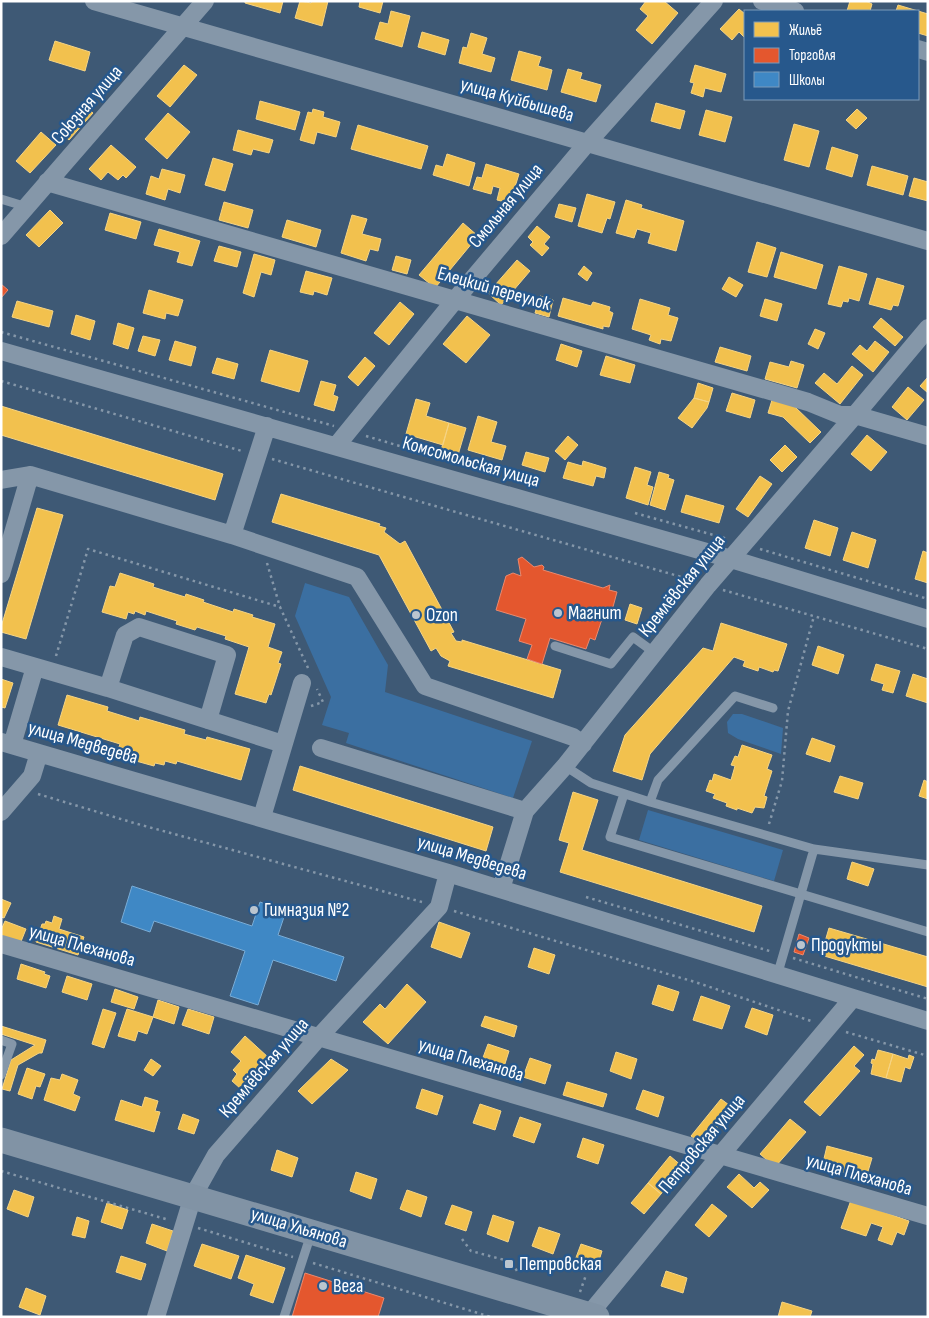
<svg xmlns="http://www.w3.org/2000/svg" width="929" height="1318" viewBox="0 0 929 1318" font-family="'Sofia Sans Condensed',sans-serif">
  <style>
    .green { fill: #3b6fa1 }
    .homes { fill: #f2c14e; stroke: #f6d483 }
    .shops { fill: #e4572e; stroke: #ec896d }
    .schools { fill: #3f88c5; stroke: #79acd6 }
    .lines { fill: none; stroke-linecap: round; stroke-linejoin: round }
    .path { stroke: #8597a9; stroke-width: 2.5; stroke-dasharray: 2.5 4; stroke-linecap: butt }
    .lane { stroke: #8597a9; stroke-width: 9 }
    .street { stroke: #8597a9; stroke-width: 18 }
    .secondary { stroke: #8193a5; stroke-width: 25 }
    .poi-dot { fill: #bbc5cf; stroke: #27588c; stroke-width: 2 }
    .labels { text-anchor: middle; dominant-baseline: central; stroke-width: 5; stroke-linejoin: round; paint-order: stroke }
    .street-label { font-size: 19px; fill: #fff; stroke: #27588c }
    .poi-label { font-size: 19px; fill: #fff; stroke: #27588c; text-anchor: start }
  </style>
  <rect width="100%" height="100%" fill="#3e5975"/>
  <!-- green -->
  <path class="green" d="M305 583 349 597 388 665 385 692 532 741 513 798 346 743 349 733 322 725 331 697 295 616Z
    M733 714H742L783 728 781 754 738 739 728 733 727 722Z
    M648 810 783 850 774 881 639 840Z"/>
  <!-- homes -->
  <path class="homes" d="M245 1H283L280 13 245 3Z
    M300 1 311 3 312 1H328L322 26 295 18Z
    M360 1H383L380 13 359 7Z
    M646 1H664L678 13 652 44 636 30 648 16 640 9Z
    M850 1H866L872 4 870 11H847Z
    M898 5 928 14V36L918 33V11H896Z
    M739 9 745 14V38L739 32 732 40 720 29Z
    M391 11 410 16 402 47 375 39 380 22 388 24Z
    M422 32 449 40 445 55 418 47Z
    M471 33 487 38 482 54 495 58 491 72 459 63 463 47 467 48Z
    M55 41 90 52 85 71 49 60Z
    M519 51 541 57 538 66 552 70 547 90 511 80Z
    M184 65 197 75 170 107 157 96Z
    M695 65 726 74 721 92 705 88 703 97 691 93 694 83 690 82Z
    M568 69 582 73 580 79 601 85 596 102 561 92Z
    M260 101 300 112 295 130 256 119Z
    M656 103 685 111 680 129 651 121Z
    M82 104 93 113 69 140 59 131Z
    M313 109 324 112 323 117 340 122 336 137 317 132 314 144 300 140 308 112 312 113Z
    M857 109 867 118 856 129 846 120Z
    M706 110 732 117 725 142 699 135Z
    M168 113 190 132 167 159 145 139Z
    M794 124 819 131 809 167 784 160Z
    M358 125 428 146 421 169 351 149Z
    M238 130 273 140 269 153 253 149 251 155 233 150Z
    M41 132 56 145 30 173 16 161Z
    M111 145 136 167 126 178 123 175 118 180 108 172 101 180 89 169Z
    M832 147 858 155 852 177 826 169Z
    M447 154 475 163 469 186 433 175 436 165 443 167Z
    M213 158 233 164 225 191 205 185Z
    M486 164 519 174 510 203 497 200 500 188 493 186 491 194 473 189 477 177 482 178Z
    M872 166 908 176 903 195 867 185Z
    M162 169 185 175 180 193 168 189 165 200 146 194 151 176 159 179Z
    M914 178 928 182V201L909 196Z
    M587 194 615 202 610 219 607 218 602 233 578 226Z
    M626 200 642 205 641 208 684 221 676 251 648 243 651 233 637 229 634 238 616 233Z
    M224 202 253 210 248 228 219 220Z
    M559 204 576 208 572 222 555 217Z
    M50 210 63 223 39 247 26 235Z
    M110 213 141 222 136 239 105 230Z
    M352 215 367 219 362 234 381 239 378 251 370 249 366 261 341 253Z
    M287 220 321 230 316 247 282 237Z
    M463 223 478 236 435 288 419 275Z
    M537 226 550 237 544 244 549 248 542 256 530 245 533 242 528 237Z
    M159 229 200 241 192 266 177 262 180 252 154 245Z
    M757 242 776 248 767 277 748 272Z
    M219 246 241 252 237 267 214 261Z
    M781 252 823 265 816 289 774 277Z
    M254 254 275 260 271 275 261 272 254 297 243 293Z
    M396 256 411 260 407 274 392 270Z
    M517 260 530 271 501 305 488 293Z
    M584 266 592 273 587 281 578 274Z
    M839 266 867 274 859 301 849 298 848 302 843 301 841 307 828 304Z
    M306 271 332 278 327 295 314 291 313 295 300 292Z
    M729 277 743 285 736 297 722 289Z
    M877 278 904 286 898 306 893 305 891 310 869 304Z
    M149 290 183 300 178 316 166 313 165 319 143 313Z
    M540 296 553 300 549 317 535 313Z
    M563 298 591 306 593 302 610 307 609 311 613 313 609 327 603 326V329L558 316Z
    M640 299 670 308 668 315 678 318 671 341 661 339 660 344 649 340 651 335 632 329Z
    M765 299 782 304 777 321 760 316Z
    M17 301 53 311 49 327 12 317Z
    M400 302 414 314 389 345 374 333Z
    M76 315 95 321 90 340 71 334Z
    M467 316 490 335 466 363 443 344Z
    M881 318 903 337 895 346 873 327Z
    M118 323 134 328 128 349 113 344Z
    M815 329 825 333 818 349 808 344Z
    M143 336 160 340 155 356 138 351Z
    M175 341 196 347 191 366 169 360Z
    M875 341 889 352 873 372 852 354 860 345 867 351Z
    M561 344 582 351 577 367 556 360Z
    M720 347 751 356 747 371 715 362Z
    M270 350 308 361 299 392 261 381Z
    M606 356 635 365 630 383 600 375Z
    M365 357 375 366 358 386 348 377Z
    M217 358 238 364 234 379 212 373Z
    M791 361 804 365 797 388 765 379 770 362 789 367Z
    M852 366 863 375 840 404 815 383 824 373 837 384Z
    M928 377V393L920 386Z
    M321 381 336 385 333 395 338 397 334 411 314 405Z
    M698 383 713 388 709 402 694 398Z
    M908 387 924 400 907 420 892 407Z
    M732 393 755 400 750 418 726 411Z
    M694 398 709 402 707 408 692 428 678 418Z
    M416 399 430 403 426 416 449 423 443 445 406 434Z
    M772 400 794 406 821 432 810 443 783 417 768 413Z
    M1 406 223 474 215 500 1 435Z
    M478 416 497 422 491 442 506 446 502 460 468 450Z
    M449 423 466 428 458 455 441 450Z
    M867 435 887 452 871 471 851 454Z
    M568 436 578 445 565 460 555 451Z
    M785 445 797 457 782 472 770 460Z
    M526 452 549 458 545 472 522 465Z
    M583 461 606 468 604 478 596 476 593 486 563 478 568 462 582 466Z
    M635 467 651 472 647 485 653 487 648 505 626 498Z
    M659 472 669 475 668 478 674 480 665 510 650 505Z
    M760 476 772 484 748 517 736 509Z
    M281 494 380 524 379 526 386 528 384 532 400 544 405 541 454 632 451 633 456 641 462 642V640L561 670 553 698 448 666 450 661 441 656 436 648 431 651 379 555 272 522Z
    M686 495 724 506 719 523 681 512Z
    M37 508 63 515 26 639 1 632V627Z
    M814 520 838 528 830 556 805 548Z
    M852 532 876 540 868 568 843 560Z
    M923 551 928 553V583L915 579Z
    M120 573 154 584 153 587 185 597 186 594 204 600 203 602 233 612 234 609 253 615 252 617 275 624 268 647 282 652 278 663 281 664 271 695 269 694 266 703 235 694 249 647 225 639 226 636 197 627 195 630 176 624 177 621 146 611 145 615 135 611 134 614 128 612 126 619 102 612 110 586 115 587Z
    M630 604 642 608 637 624 625 620Z
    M721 623 787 644 778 671 774 670 773 672 759 667 758 671 743 666 745 661 734 657 650 754 642 780 613 771 625 735 703 648 713 651Z
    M818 646 844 655 838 674 812 665Z
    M876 664 900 671 893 693 882 690 884 684 871 680Z
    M913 674 928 679V703L906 696Z
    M1 679 13 683 5 708 1 707Z
    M67 695 108 707 107 711 139 721 140 717 185 730 184 734 206 740 207 737 250 749 241 780 177 761 176 764 165 761 164 765 155 763 154 766 136 761 137 757 129 755 130 751 119 747 120 744 58 725Z
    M812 738 835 746 830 762 806 754Z
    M742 745 772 755 767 769 772 771 764 796 767 797 764 808 755 807 752 813 737 808V810L726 806 727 803 713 798 715 794 706 791 710 780 712 781 714 774 731 780 735 766 731 765 735 756 738 757Z
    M300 766 493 827 486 851 293 790Z
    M840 776 863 783 858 799 834 792Z
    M924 780 928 782V799L919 796Z
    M573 792 598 800 582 850 762 906 754 932 560 872 569 843 559 840Z
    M852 862 874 869 868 886 847 879Z
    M1 899 11 903 4 918 1 917Z
    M54 916 62 919 59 929 84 937 78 955 36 942 42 924H45L46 921 52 923Z
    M5 921 26 929 20 944 1 936V930Z
    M439 922 470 933 461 958 431 947Z
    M829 928 928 957V987L821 955Z
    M534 948 555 955 549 974 528 967Z
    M21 964 45 972 44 974 50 976 46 988 17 979Z
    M67 976 92 984 87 1000 62 992Z
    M407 984 426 1002 388 1044 363 1022 380 1004 385 1009Z
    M658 985 679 992 673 1011 652 1004Z
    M115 989 138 997 134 1009 111 1002Z
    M701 996 730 1006 722 1029 693 1020Z
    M158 1000 179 1007 174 1024 153 1017Z
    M752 1008 773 1015 767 1035 745 1027Z
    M103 1009 116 1013 104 1048 92 1044Z
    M127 1009 153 1017 147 1034 138 1031 135 1041 118 1036Z
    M188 1009 214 1017 209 1034 182 1025Z
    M485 1016 517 1026 514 1037 481 1026Z
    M1 1026 46 1040 42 1053H39L18 1065 10 1091 2 1089 11 1060 35 1045 1 1034Z
    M245 1036 269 1058 241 1089 232 1081 237 1074 233 1070 241 1061 231 1052Z
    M488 1044 509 1051 503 1070 481 1063Z
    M854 1046 864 1055 854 1066 860 1071 820 1116 804 1102Z
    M878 1050 893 1054 886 1078 871 1074 873 1064 871 1063 872 1059 875 1060Z
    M616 1052 637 1059 631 1079 610 1071Z
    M893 1054 908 1059 909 1055 914 1057 910 1069 905 1067 901 1082 886 1078Z
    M530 1058 551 1065 545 1084 523 1077Z
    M151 1059 161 1066 153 1076 144 1070Z
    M331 1059 348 1070 312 1104 298 1091Z
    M27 1068 45 1074 40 1087 36 1086 32 1099 18 1094Z
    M62 1074 78 1080 73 1094 80 1097 75 1111 44 1100 51 1078 60 1080Z
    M567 1082 607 1094 603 1107 563 1095Z
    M422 1089 443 1096 437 1115 416 1108Z
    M643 1090 664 1097 658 1117 636 1109Z
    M145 1097 158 1101 155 1111 160 1112 154 1132 115 1120 121 1100 142 1107Z
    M721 1099 733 1108 703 1145 691 1136Z
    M480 1104 501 1111 495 1130 473 1123Z
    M183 1114 199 1120 194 1134 178 1129Z
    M520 1117 541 1124 534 1143 513 1136Z
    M790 1119 806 1132 775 1167 760 1154Z
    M583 1138 604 1145 598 1164 577 1157Z
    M827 1146 872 1158 866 1178 822 1167Z
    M277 1150 298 1158 292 1177 271 1170Z
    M670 1156 683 1167 661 1194 648 1183Z
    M356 1172 377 1179 371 1199 350 1191Z
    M739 1174 754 1188 760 1182 769 1190 752 1208 727 1187Z
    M648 1183 661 1194 644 1214 631 1203Z
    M14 1190 34 1197 28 1217 7 1209Z
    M407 1190 427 1197 421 1217 400 1209Z
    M851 1200 909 1221 904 1235 897 1232 892 1245 878 1240 883 1227 871 1223 866 1236 841 1228Z
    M107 1203 128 1210 122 1229 101 1222Z
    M712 1204 727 1216 709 1237 695 1225Z
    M452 1205 472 1212 466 1231 445 1224Z
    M493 1215 514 1222 508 1242 487 1234Z
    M77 1217 89 1221 85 1238 72 1235Z
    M152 1224 173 1231 167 1251 146 1243Z
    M539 1227 560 1234 553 1254 532 1246Z
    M202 1244 239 1256 231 1279 194 1266Z
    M581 1244 602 1251 596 1270 574 1263Z
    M246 1255 285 1268 273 1303 250 1295 254 1284 238 1278Z
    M121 1256 146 1264 141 1280 116 1272Z
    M666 1271 687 1278 683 1293 661 1286Z
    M26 1288 46 1296 40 1315 19 1307Z
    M782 1302 812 1311 810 1317H778Z"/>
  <!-- shops -->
  <path class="shops" d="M1 284 8 290 1 298Z
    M522 557 534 567 542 565 544 567 543 570 603 588 610 585 609 590 617 592 610 618 603 616 595 640 590 638 586 649 550 638 542 664 527 659 532 645 519 641 526 619 496 610 506 576 513 573 521 576 518 559Z
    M799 934 809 938 803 955 794 952Z
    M305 1273 384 1298 378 1317H292Z"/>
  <!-- schools -->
  <path class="schools" d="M132 886 252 926 260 902 286 911 278 935 344 957 336 981 273 960 258 1005 230 996 245 951 154 921 150 932 121 922Z"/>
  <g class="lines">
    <!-- path -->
    <path class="path" d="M1 332 334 426
      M1 381 242 451
      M366 436 420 452
      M272 459 692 580
      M635 513 728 539
      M760 549 928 599
      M267 563 280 607
      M723 590 928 649
      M56 656 88 549 280 607 308 668
      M311 706 323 702 317 689
      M38 794 134 823 422 902
      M769 824 782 781 788 711 814 616
      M586 897 773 952
      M454 911 695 982 814 1022
      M793 958 928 999
      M846 1032 928 1056
      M1 1171 169 1220
      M198 1228 293 1257
      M462 1239 471 1251 512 1262 517 1271
      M313 1263 491 1317
      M580 1292 586 1275"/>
    <!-- lane -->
    <path class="lane" d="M1 199 27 207
      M555 646 611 664 633 637 655 653
      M565 766 591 783 650 802 814 849 928 865
      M624 794 610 837 928 932
      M650 802 658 780 735 696 773 708
      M777 976 814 849
      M1 1040 12 1044 1 1075
      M284 1317 311 1234"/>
    <!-- street -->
    <path class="street" d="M94 1 928 241
      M762 1 795 11
      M918 49 928 52
      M47 182 808 402 840 415H855L928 436
      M1 236 205 1
      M1 351 731 559 928 619
      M337 445 455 300 588 142 714 1
      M1 480 30 475
      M232 535 357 577 425 686 573 737 583 744
      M1 574 30 475 232 535 267 426
      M1 657 108 688 283 744
      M108 688 125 635 139 627 227 655 208 720
      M1 742 448 873 928 1021
      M12 745 35 667
      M321 748 525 811
      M1 812 32 776 39 753
      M262 817 302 683
      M501 889 525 811 565 766 708 585 855 415 928 328
      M1 944C310 1034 618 1128 928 1216
      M156 1317 193 1196 216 1155 319 1037 439 907 448 873
      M587 1317 719 1157 852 999"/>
    <!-- secondary -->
    <path class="secondary" d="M1 1140 597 1317"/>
  </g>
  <!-- markers -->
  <g class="poi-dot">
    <circle cx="558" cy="613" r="5"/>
    <circle cx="416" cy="615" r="5"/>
    <circle cx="254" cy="910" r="5"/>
    <circle cx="801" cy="945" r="5"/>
    <rect x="504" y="1259" width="10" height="10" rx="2.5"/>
    <circle cx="323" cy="1286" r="5"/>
  </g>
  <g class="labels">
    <!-- street labels -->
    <g class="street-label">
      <text transform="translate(517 100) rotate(16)">улица Куйбышева</text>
      <text transform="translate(87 105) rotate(-49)">Союзная улица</text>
      <text transform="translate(506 206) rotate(-50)">Смольная улица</text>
      <text transform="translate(494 289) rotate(16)">Елецкий переулок</text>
      <text transform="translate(471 462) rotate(16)">Комсомольская улица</text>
      <text transform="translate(682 586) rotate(-51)">Кремлёвская улица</text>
      <text transform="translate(83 743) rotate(16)">улица Медведева</text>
      <text transform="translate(472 858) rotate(17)">улица Медведева</text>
      <text transform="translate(82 946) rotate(16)">улица Плеханова</text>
      <text transform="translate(471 1060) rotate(17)">улица Плеханова</text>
      <text transform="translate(264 1068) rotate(-49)">Кремлёвская улица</text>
      <text transform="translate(702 1144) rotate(-50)">Петровская улица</text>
      <text transform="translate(859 1175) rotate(16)">улица Плеханова</text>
      <text transform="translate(299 1228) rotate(17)">улица Ульянова</text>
    </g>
    <!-- poi labels -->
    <g class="poi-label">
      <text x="568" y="613">Магнит</text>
      <text x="426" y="615">Ozon</text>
      <text x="264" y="910">Гимназия №2</text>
      <text x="811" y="945">Продукты</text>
      <text x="519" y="1264">Петровская</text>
      <text x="333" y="1286">Вега</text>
    </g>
  </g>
  <!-- border -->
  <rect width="929" height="1318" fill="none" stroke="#ffffff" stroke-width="5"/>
  <!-- legend -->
  <rect x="744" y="10" width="175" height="90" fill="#27588c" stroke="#7d9bba"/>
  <rect x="754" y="22" width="25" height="15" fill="#f2c14e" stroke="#7d9bba"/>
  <text x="789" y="35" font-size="15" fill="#ffffff">Жильё</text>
  <rect x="754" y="48" width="25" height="15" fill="#e4572e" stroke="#7d9bba"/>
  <text x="789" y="60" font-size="15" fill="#ffffff">Торговля</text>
  <rect x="754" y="72" width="25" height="15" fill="#3f88c5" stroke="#7d9bba"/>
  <text x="789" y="85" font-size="15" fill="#ffffff">Школы</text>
</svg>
